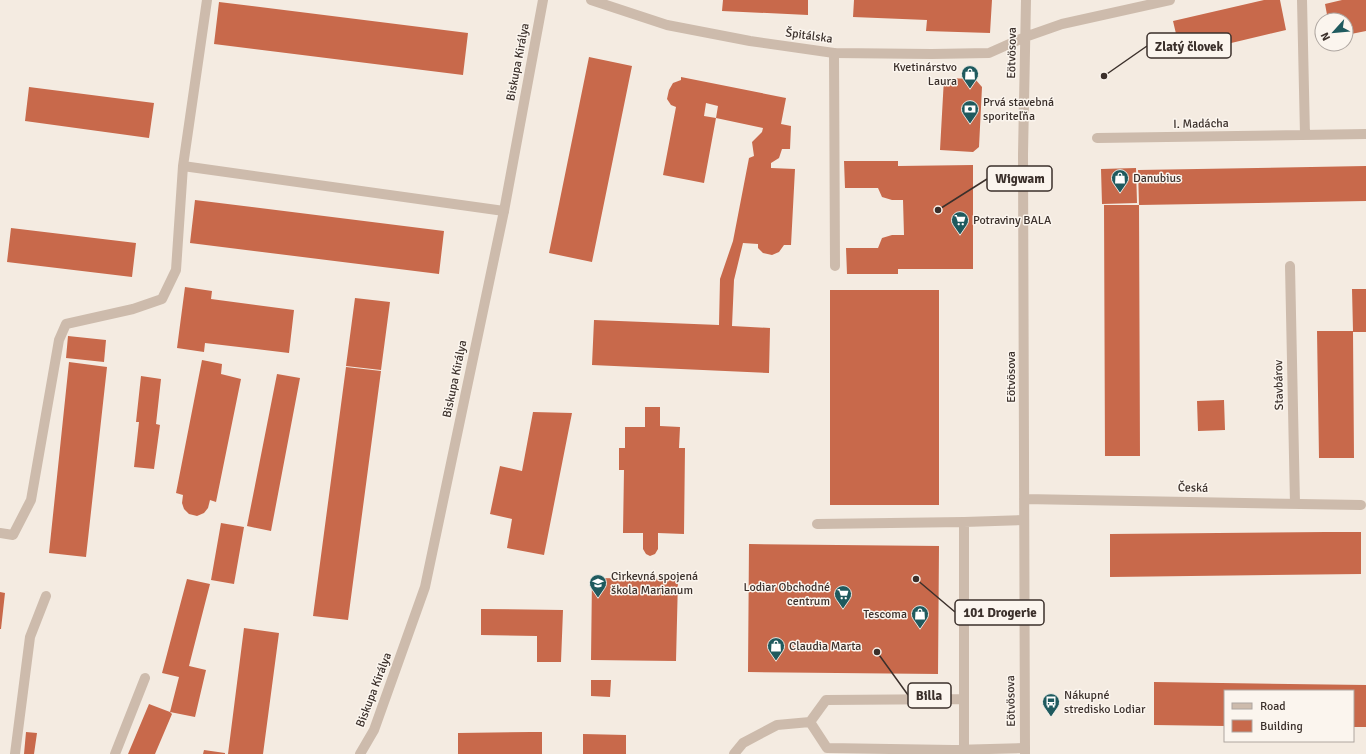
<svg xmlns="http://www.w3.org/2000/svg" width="1366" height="754" viewBox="0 0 1366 754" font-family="Signika,sans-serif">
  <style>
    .building { fill: #c8694b }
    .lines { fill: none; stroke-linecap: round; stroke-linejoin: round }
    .lane { stroke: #cdbbac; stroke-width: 10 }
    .street { stroke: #cdbbac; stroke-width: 10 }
    .labels { text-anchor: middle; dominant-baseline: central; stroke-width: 3; stroke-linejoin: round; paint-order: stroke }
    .street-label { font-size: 12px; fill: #3b302b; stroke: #fbf5ee }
    .poi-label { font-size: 12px; fill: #3b302b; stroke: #fbf5ee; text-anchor: start }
    .leader { fill: none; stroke: #3b302b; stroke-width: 1.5 }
    .callout-dot { fill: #3b302b; stroke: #fbf5ee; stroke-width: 1.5 }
    .callout { fill: #fbf5ee; stroke: #3b302b; stroke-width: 1.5 }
    .callout-label { font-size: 13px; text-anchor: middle; font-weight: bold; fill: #3b302b }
  </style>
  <rect width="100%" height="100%" fill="#f4ebe1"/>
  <!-- building -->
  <path class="building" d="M723 0H808V15L722 11Z
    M854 0H992L990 33 926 31 927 20 853 17Z
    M1264 0H1280L1286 30 1181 55 1173 21Z
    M1342 0H1366V31L1346 35V20H1328L1325 4Z
    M219 2 468 33 463 75 214 44Z
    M589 57 632 66 592 262 549 253Z
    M681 77 786 98 781 124 791 126 790 149H782L779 158 771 163V168L795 169 791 245H784L779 252 772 255 763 253 758 248V244L743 243 734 280 732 326 770 328 769 373 592 365 594 320 719 325 720 279 733 241 749 158 754 156 752 142 762 132 763 128 716 118 718 106 706 103 704 116 716 118 704 183 663 175 676 107 671 105 667 99 669 90 673 83 681 80Z
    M944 78 975 79 982 87 979 147 973 152 940 150Z
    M29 87 154 103 149 138 25 121Z
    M844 161H898V166L973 165V269H898V274H847L846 248H878L882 238 892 235H904L903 200H892L882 197 878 188H845Z
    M1366 166V201L1139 205 1138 170Z
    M1136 168 1137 203 1102 204 1101 169Z
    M195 200 444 231 439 274 190 243Z
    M1104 205H1139L1140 456H1105Z
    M11 228 136 243 132 277 7 262Z
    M185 287 212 291 211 299 294 310 289 353 205 343 204 352 177 348Z
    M1352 289H1366V332H1353L1354 458H1319L1317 331H1353Z
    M830 290H939V505H830Z
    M355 298 390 302 381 370 346 366Z
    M68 336 106 340 104 362 66 358Z
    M202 360 222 364 221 374 241 379 216 502 210 500 208 508 204 513 197 516 189 514 184 509 182 503 183 495 176 493Z
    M69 362 107 367 86 557 49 553Z
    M346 367 381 371 348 620 313 616Z
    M277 374 300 378 271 531 247 526Z
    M141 376 161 379 156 424 160 425 154 469 134 467 139 422H136Z
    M1224 400 1225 430 1198 431 1197 401Z
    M645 407H660V426L680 427 679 448H685L684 534 658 533V549L655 554 650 556 646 554 643 549V533H623L624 470H619V448H625V427H645Z
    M533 412 572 413 544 555 507 548 512 519 490 514 500 466 522 471Z
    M221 523 244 527 234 584 211 580Z
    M1326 532H1361V574L1110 577V534Z
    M749 544 939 546 938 674 748 672Z
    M592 578 678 579 676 661 591 660Z
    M187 579 210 584 189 666 206 670 195 717 170 712 172 714 155 754H128L149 704 170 712 179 677 162 673Z
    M0 592 5 593 1 629H0Z
    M481 609 563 610 561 662H537V636L481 635Z
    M244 628 279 633 263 754H228Z
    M591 680H611L610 697 591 696Z
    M1154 682 1366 685V727H1353V691H1225V726L1154 725Z
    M26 732 37 733 34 754H24Z
    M531 732H542V754H458V733Z
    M583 734 626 735V754H583Z
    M204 750 225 753V754H203Z"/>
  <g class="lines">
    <!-- lane -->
    <path class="lane" d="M834 53 835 266
      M183 166 504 211
      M964 522V749
      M817 524 964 522 1024 520
      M0 533 13 535 31 500 59 340 66 324 133 309 162 299 176 270 183 166 207 0
      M810 722 826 700 964 699
      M15 754 30 637 46 596
      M115 754 145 678
      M734 754 743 743 777 725 810 722 827 748 953 750 1025 748"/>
    <!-- street -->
    <path class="street" d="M591 0 667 25 750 41 834 53 932 54 989 53 1025 37 1062 24 1170 0
      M1302 0 1305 135
      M1097 138 1366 134
      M1290 266 1295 504
      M1024 499 1361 505
      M360 754 374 730 425 587 504 211 543 0
      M1025 754 1023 154 1026 0"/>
  </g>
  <!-- icons -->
  <defs>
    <g id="shop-pin" transform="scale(0.9)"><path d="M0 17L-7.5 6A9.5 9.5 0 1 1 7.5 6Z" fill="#1f5a5e" stroke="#fbf5ee"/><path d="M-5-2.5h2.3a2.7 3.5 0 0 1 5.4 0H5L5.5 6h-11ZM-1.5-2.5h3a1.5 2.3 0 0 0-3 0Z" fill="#fff"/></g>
    <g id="bank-pin" transform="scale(0.9)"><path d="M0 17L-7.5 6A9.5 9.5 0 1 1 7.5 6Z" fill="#1f5a5e" stroke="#fbf5ee"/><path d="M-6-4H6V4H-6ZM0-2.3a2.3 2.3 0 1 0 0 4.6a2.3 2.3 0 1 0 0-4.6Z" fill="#fff"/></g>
    <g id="supermarket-pin" transform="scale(0.9)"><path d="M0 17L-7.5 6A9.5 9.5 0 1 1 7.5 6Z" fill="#1f5a5e" stroke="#fbf5ee"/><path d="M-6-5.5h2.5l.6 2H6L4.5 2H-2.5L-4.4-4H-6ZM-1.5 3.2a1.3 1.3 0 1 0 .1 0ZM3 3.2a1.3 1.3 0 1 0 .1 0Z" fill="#fff"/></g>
    <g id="school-pin" transform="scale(0.9)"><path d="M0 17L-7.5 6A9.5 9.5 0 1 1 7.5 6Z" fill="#1f5a5e" stroke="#fbf5ee"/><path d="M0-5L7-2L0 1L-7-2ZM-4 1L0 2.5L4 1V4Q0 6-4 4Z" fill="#fff"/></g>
    <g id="bus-pin" transform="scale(0.9)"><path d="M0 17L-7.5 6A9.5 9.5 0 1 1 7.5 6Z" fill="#1f5a5e" stroke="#fbf5ee"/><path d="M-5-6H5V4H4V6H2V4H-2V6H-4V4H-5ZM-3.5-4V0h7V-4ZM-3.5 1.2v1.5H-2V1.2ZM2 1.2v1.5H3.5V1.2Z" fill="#fff"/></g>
  </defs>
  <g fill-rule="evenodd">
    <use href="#shop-pin" x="970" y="74"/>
    <use href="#bank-pin" x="970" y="109"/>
    <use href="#shop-pin" x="1120" y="178"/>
    <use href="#supermarket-pin" x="960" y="220"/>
    <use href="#school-pin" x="598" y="583"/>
    <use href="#supermarket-pin" x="843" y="594"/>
    <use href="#shop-pin" x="920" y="614"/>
    <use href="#shop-pin" x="776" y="646"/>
    <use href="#bus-pin" x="1051" y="702"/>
  </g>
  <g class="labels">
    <!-- street labels -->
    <g class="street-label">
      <text transform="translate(809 36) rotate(8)">Špitálska</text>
      <text transform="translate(1012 53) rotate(-89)">Eötvösova</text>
      <text transform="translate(518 62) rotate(-79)">Biskupa Királya</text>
      <text transform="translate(1201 124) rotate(-1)">I. Madácha</text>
      <text transform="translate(1011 377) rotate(-90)">Eötvösova</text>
      <text transform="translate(455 379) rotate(-78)">Biskupa Királya</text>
      <text transform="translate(1279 385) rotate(-91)">Stavbárov</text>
      <text transform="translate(1193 488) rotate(1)">Česká</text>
      <text transform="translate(374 690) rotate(-69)">Biskupa Királya</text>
      <text transform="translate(1011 701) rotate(-91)">Eötvösova</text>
    </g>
    <!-- poi labels -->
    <g class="poi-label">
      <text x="957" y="67" text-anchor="end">Kvetinárstvo<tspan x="957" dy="14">Laura</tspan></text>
      <text x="983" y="102">Prvá stavebná<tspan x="983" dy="14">sporiteľňa</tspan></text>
      <text x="1133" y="178">Danubius</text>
      <text x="973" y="220">Potraviny BALA</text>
      <text x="611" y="576">Cirkevná spojená<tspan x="611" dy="14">škola Marianum</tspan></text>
      <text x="830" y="587" text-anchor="end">Lodiar Obchodné<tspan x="830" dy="14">centrum</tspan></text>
      <text x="907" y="614" text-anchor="end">Tescoma</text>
      <text x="789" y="646">Claudia Marta</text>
      <text x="1064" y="695">Nákupné<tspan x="1064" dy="14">stredisko Lodiar</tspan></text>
    </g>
  </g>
  <!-- callouts -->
  <path class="leader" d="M1104 76L1147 46M938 210L987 179M916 579L955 612M877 652L908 695"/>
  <g class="callout-dot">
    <circle cx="1104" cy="76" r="4"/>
    <circle cx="938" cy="210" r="4"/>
    <circle cx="916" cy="579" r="4"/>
    <circle cx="877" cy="652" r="4"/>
  </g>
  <g class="callout">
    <rect x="1147" y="33" width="84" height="25" rx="4"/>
    <rect x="987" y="166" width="65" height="25" rx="4"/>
    <rect x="955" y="600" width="89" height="25" rx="4"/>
    <rect x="908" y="683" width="43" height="25" rx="4"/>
  </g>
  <g class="callout-label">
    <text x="1189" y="51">Zlatý človek</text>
    <text x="1020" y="183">Wigwam</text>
    <text x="1000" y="617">101 Drogerie</text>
    <text x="929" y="700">Billa</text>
  </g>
  <!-- legend -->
  <rect x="1224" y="690" width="130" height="52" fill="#fbf5ee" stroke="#aea6a0"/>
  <rect x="1232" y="703" width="20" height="6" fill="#cdbbac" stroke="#aea6a0"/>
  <text x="1260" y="710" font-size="12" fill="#3b302b">Road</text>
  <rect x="1232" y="720" width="20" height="12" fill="#c8694b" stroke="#aea6a0"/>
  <text x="1260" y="730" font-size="12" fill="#3b302b">Building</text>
  <!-- north arrow -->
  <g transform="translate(1334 32) rotate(243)"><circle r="19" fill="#fbf5ee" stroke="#aea6a0"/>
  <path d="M0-3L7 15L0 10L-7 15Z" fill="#1f5a5e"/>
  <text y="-6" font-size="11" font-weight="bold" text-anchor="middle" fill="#3b302b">N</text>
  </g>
</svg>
